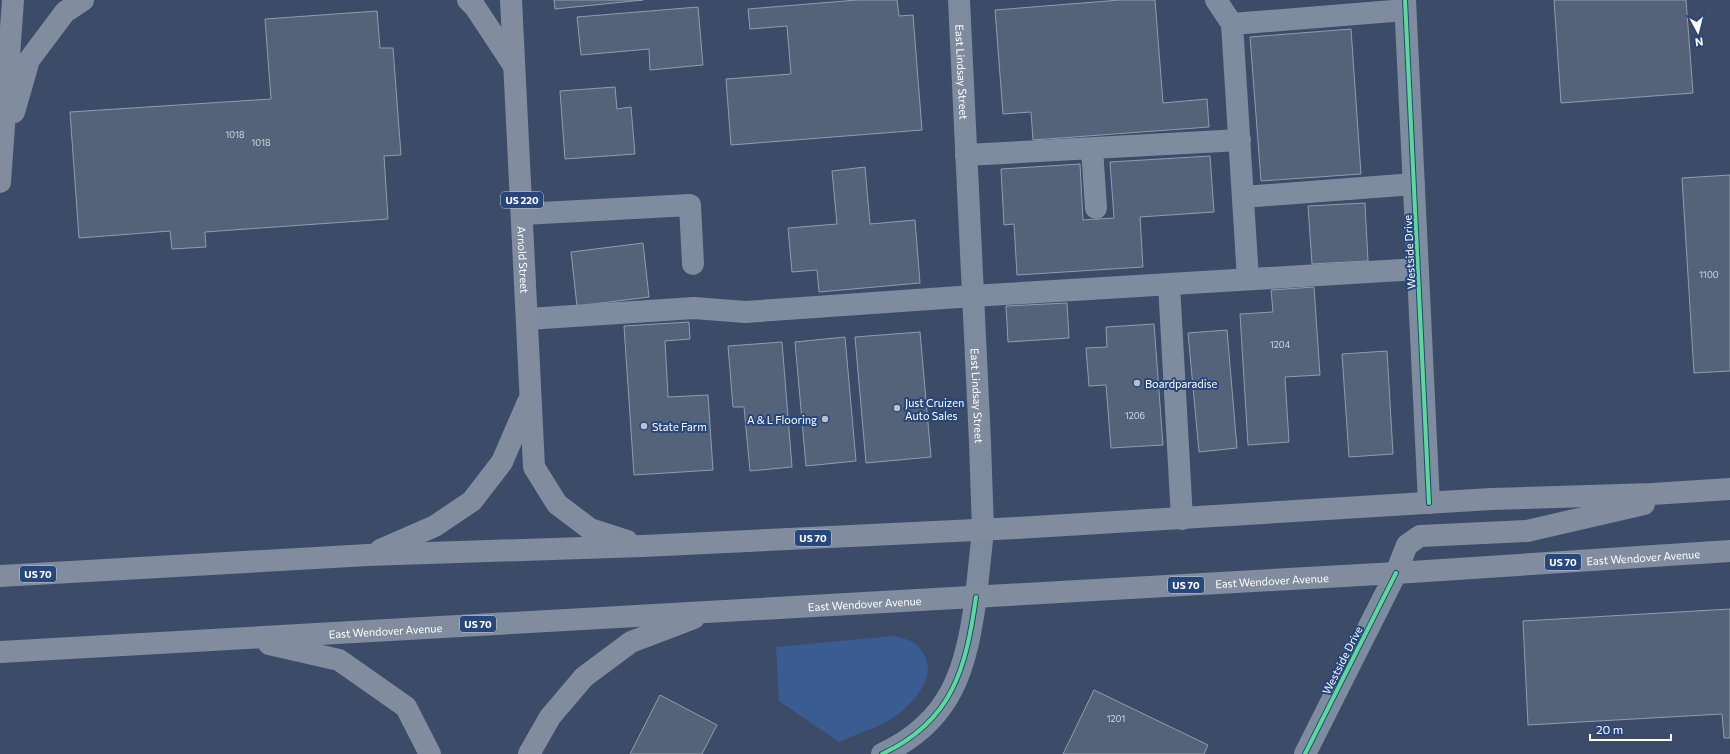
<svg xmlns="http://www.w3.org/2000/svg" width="1730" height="754" viewBox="0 0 1730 754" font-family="Commissioner,sans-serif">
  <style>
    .green { fill: #3b5c92 }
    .building { fill: #55637a; stroke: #929cae }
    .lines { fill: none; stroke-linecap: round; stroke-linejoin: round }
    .minor { stroke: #7f8c9f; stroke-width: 22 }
    .major { stroke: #7e8a9e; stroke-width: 22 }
    .highway { stroke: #818c9f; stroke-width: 22 }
    .cycleway-casing { stroke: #27467c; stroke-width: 6 }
    .cycleway { stroke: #5adb95; stroke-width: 4 }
    .poi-dot { fill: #bac0ca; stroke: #27467c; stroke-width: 1.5 }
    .labels { text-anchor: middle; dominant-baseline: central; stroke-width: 4; stroke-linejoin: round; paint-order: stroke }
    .number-label { font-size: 9px; fill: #d4d8de }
    .shield { fill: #27467c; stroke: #bec8d8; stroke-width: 1 }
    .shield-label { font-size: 10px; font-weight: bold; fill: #fff }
    .street-label { font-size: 11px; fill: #fff; stroke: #27467c }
    .poi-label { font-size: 11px; fill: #fff; stroke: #27467c; text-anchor: start }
  </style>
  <rect width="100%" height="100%" fill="#3b4b68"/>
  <!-- green -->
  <path class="green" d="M894 636C911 640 919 642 926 659 936 682 904 714 884 723 870 730 854 735 839 742L779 701 776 647Z"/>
  <!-- building -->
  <path class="building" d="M554 0H643L555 9Z
    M857 0H897L899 16 913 15 922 130 731 145 726 79 791 74 787 26 750 29 748 9Z
    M1120 0H1155L1163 103 1207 99 1209 127 1033 140 1031 112 1003 114 995 10Z
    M1554 0H1686L1693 93 1561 103Z
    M698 7 703 65 650 70 649 49 581 55 577 17Z
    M377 11 380 48H393L401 155 384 156 388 219 205 232 206 247 172 249 170 231 79 238 70 112 271 99 265 19Z
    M1351 29 1361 174 1261 181 1250 37Z
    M615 87 617 109 631 107 635 154 565 159 560 91Z
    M1210 156 1214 212 1140 217 1143 267 1017 275 1014 224 1004 225 1001 169 1080 164 1083 220 1114 218 1110 162Z
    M865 167 870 224 915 220 920 283 819 292 817 270 792 272 788 228 837 224 832 171Z
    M1730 175V371L1694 373 1682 178Z
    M1365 203 1368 261 1312 264 1308 206Z
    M643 243 649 297 577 306 571 252Z
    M1314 287 1320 375 1285 377 1289 442 1248 445 1240 314 1273 312 1271 290Z
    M1067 303 1069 338 1008 342 1006 306Z
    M689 322 690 339 665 341 668 397 708 395 713 470 634 475 624 326Z
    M1154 324 1163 445 1111 448 1106 385 1089 386 1086 348 1107 347 1106 327Z
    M1227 330 1237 448 1199 452 1188 333Z
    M920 332 931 457 866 463 855 337Z
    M845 337 856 461 806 466 795 342Z
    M782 342 792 467 750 471 744 407H733L728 346Z
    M1387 351 1393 454 1349 457 1342 354Z
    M1730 609V738H1724L1722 714 1528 725 1523 621Z
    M1094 690 1208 745 1204 754H1063Z
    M660 695 717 725 702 754H630Z"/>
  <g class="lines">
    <!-- minor -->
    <path class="minor" d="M1216 0 1232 24 1248 279
      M1405 0 1429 503
      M1232 24 1405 10
      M1092 149 1096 208
      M966 155 1240 140
      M1243 197 1414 184
      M523 214 690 205 693 264
      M1169 284 1182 519
      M528 319 694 308 745 312 973 296 1418 269
      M882 754C953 721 966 668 976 597
      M1305 754 1396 573"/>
    <!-- major -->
    <path class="major" id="s1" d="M959 0 980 442 983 530 976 597"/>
    <!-- highway -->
    <g class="highway">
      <path d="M468 0 475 7 514 66"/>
      <path id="s2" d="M511 0 534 467 557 504 590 529 627 541"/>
      <path d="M14 112 29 60 65 12 83 0"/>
      <path d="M0 182 13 0"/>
      <path d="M380 550 435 526 472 501 502 462 528 402"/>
      <path d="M1396 573 1407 545 1420 536 1527 531 1644 504"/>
      <path d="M0 576 368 555 643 546 1017 528 1491 499 1652 494 1730 489"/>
      <path d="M269 644 339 660 406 707 430 754"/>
      <path id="s3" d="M0 652 1396 573 1730 551"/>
      <path d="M529 754 550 717 584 677 631 642 694 618"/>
    </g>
    <!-- cycleway casing -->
    <g class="cycleway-casing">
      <path id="cycleway" d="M1405 0 1429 503
        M882 754C953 721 966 668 976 597
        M1305 754 1396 573"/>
    </g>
    <!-- cycleway -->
    <use href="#cycleway" class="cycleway"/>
  </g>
  <!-- markers -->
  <g class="poi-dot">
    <circle cx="1137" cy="383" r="4"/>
    <circle cx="897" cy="408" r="4"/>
    <circle cx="825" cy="419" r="4"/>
    <circle cx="644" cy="426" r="4"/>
  </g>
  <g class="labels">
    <!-- number labels -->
    <g class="number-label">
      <text x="235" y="134">1018</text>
      <text x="261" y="142">1018</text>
      <text x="1709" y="274">1100</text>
      <text x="1280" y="344">1204</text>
      <text x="1135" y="415">1206</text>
      <text x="1116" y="718">1201</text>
    </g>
    <!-- shield labels -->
    <g class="shield">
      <rect x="501" y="192" width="42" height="16" rx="3"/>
      <rect x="795" y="530" width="36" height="16" rx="3"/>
      <rect x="1545" y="554" width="36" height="16" rx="3"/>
      <rect x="20" y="566" width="36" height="16" rx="3"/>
      <rect x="1168" y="577" width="36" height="16" rx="3"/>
      <rect x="460" y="616" width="36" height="16" rx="3"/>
    </g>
    <g class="shield-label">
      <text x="522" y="200">US 220</text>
      <text x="813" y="538">US 70</text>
      <text x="1563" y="562">US 70</text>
      <text x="38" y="574">US 70</text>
      <text x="1186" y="585">US 70</text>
      <text x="478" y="624">US 70</text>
    </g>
    <!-- street labels -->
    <g class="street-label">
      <text stroke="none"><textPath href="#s1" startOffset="72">East Lindsay Street</textPath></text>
      <text transform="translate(1409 252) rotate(-93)">Westside Drive</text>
      <text stroke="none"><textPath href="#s2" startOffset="260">Arnold Street</textPath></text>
      <text stroke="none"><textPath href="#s1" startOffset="396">East Lindsay Street</textPath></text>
      <text stroke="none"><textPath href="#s3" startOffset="1646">East Wendover Avenue</textPath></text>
      <text stroke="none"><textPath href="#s3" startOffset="1274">East Wendover Avenue</textPath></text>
      <text stroke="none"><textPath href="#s3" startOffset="866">East Wendover Avenue</textPath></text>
      <text stroke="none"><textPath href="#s3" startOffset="386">East Wendover Avenue</textPath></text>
      <text transform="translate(1342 660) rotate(-63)">Westside Drive</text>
    </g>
    <!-- poi labels -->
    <g class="poi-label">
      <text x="1145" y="383">Boardparadise</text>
      <text x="905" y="402">Just Cruizen<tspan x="905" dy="13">Auto Sales</tspan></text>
      <text x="817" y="419" text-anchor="end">A &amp; L Flooring</text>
      <text x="652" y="426">State Farm</text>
    </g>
  </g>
  <!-- north arrow -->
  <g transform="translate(1698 32) rotate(173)" stroke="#27467c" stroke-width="3" paint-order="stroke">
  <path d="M0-3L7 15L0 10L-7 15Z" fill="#ffffff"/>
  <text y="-6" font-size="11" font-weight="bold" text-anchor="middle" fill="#ffffff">N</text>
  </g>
  <!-- scale -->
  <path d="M1590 734v6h81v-6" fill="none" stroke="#ffffff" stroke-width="2"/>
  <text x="1596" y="734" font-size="12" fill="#ffffff" stroke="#27467c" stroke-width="3" paint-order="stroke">20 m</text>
</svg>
